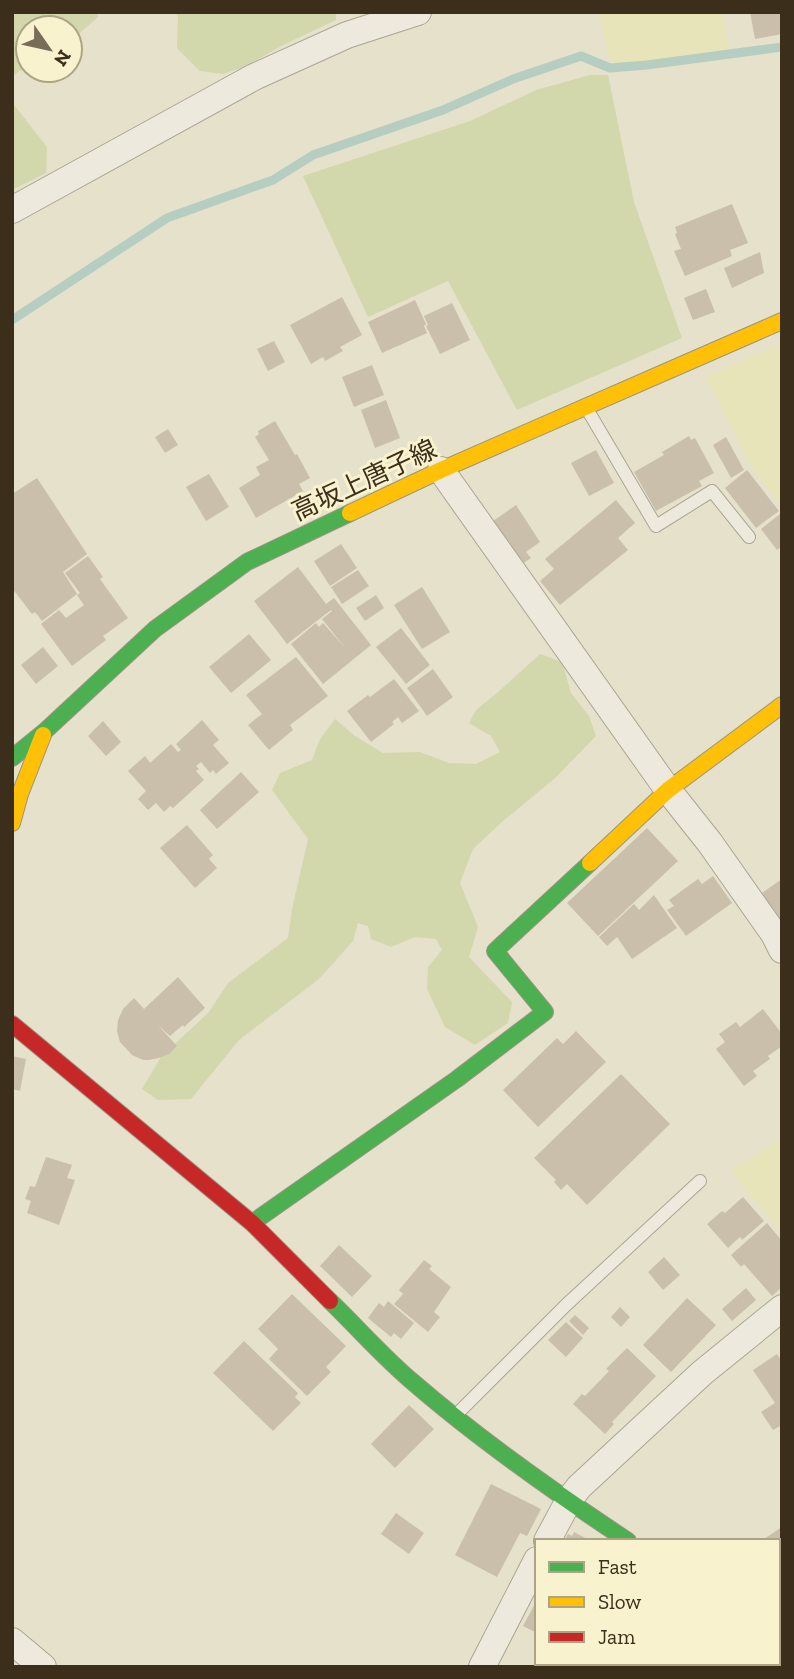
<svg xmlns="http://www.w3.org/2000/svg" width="794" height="1679" viewBox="0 0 794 1679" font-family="'Zilla Slab','Noto Sans JP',serif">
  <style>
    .farmland { fill: #e8e4b9 }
    .green { fill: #d2d8ab }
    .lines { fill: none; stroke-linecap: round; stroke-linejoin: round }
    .stream { stroke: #b6cdc2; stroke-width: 9 }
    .building { fill: #cabfab }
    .lane-casing { stroke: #aba594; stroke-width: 14 }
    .street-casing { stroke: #aba594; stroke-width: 28 }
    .fast-casing { stroke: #9a9484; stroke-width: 18 }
    .slow-casing { stroke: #9a9484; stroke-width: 18 }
    .jam-casing { stroke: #9a9484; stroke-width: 18 }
    .lane { stroke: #edeadd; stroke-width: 12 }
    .street { stroke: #edeadd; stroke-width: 26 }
    .fast { stroke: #4caf50; stroke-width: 16 }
    .slow { stroke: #ffc107; stroke-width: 16 }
    .jam { stroke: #c62828; stroke-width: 16 }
    .labels { text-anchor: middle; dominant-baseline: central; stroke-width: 6; stroke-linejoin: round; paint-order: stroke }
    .street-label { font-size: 26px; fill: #3b2e1b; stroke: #f9f2cf }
  </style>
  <rect width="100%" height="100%" fill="#e6e1ca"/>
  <!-- farmland -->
  <path class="farmland" d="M599 12H722L730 50 625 64H611Z
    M782 343V506L752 468 706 377Z
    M782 1138V1232L730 1171Z"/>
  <!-- green -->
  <path class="green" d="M12 12H97L98 17 74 38 70 44V28H28V70L19 71 12 77Z
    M174 12H336V20L285 44 246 66 223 74 200 71 177 48 178 16Z
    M590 75H608L634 202 682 338 517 410 448 281 368 317 303 176 470 121 536 90Z
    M12 102 47 147 46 173 12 190Z
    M540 654 562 662 571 693 589 716 596 736 554 779 503 821 473 849 460 883 478 927 469 957 512 1002 508 1023 475 1045 445 1027 427 989 428 967 442 950 436 939 415 937 391 947 371 939 368 926 358 923 353 941 319 979 239 1040 191 1099 158 1100 142 1089 161 1057 209 1012 228 983 288 938 292 909 308 839 272 790 280 773 312 760 319 741 335 719 355 736 383 753 420 752 449 763 476 764 500 752 491 736 469 723 476 710 498 692Z"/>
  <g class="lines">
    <!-- stream -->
    <path class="stream" d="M12 320 167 218 273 180 313 155 443 110 513 79 581 56 610 68 647 65 782 47"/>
  </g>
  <!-- building -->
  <path class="building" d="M750 12H782V34L755 39Z
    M732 204 748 243 730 250 732 256 685 276 674 251 681 249 675 234 677 233 675 227Z
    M760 252 764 273 732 288 724 268Z
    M706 289 715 312 693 320 684 298Z
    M342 297 362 335 340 347 343 351 325 361 323 357 311 364 290 325Z
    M415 300 426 324 424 326 427 333 382 353 368 322Z
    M452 303 470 340 440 354 426 326 428 325 424 316Z
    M274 341 285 362 268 371 257 349Z
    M372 365 384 395 354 407 342 377Z
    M386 400 400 438 375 448 361 410Z
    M275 421 295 455 297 454 310 478 299 484 303 491 256 518 239 488 260 475 256 467 269 460 255 437 259 434 258 431Z
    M168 429 178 445 165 453 155 437Z
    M689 436 691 440 695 438 714 473 699 481 702 486 656 511 634 472 664 455 662 452Z
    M726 437 744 470 731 478 713 445Z
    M596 450 614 483 589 496 571 463Z
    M747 470 779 511 756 528 725 488Z
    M209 474 229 507 206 521 186 487Z
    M37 478 87 554 63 572 77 594 42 621 35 612 32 614 12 588V494Z
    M616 500 635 523 618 538 628 550 560 605 540 581 554 569 545 559Z
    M516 505 540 542 526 552 531 558 522 564 493 521Z
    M780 514 782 517V546L777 550 761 529Z
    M341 544 357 568 330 586 314 561Z
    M88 556 103 577 100 579 128 618 103 636 106 640 72 666 41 624 59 610 66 618 84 605 77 595 80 593 65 573Z
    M298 567 326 604 334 598 371 645 323 684 291 644 316 623 319 627 323 623 346 649 322 619 332 611 331 610 287 644 254 601Z
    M358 570 369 586 342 604 331 587Z
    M422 587 450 632 422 649 394 605Z
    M376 595 384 608 365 621 356 608Z
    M401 628 430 665 406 684 376 647Z
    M249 634 271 660 231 693 209 667Z
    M43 647 58 666 36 684 21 665Z
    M296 657 328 696 290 725 293 730 269 750 248 725 262 714 246 695Z
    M433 669 453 697 427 716 407 688Z
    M394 679 419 711 402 723 398 717 392 722 394 724 371 742 347 711 368 695 370 697Z
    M202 720 219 740 213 745 229 763 216 774 213 770 210 773 201 762 196 766 199 769 196 771 204 780 173 808 170 806 164 812 156 803 148 810 138 799 146 791 128 771 145 756 150 763 171 744 178 752 181 750 176 744Z
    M103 721 121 742 106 756 88 736Z
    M241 772 259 792 217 829 200 810Z
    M187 825 213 855 209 859 217 868 195 888 160 848Z
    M647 828 678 861 598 936 567 903Z
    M713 876 732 903 686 936 667 910 674 906 669 900 698 879 702 884Z
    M782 879V929L759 895Z
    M654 895 677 928 632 959 617 937 607 946 599 937 634 904 639 910Z
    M178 977 205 1008 184 1027 183 1025 170 1036 158 1025 177 1046 169 1054 159 1058 149 1060H143L132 1055 120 1042 117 1031 118 1020 123 1009 134 998 144 1009Z
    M763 1009 782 1034V1046L768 1056 770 1059 753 1071 757 1076 744 1086 716 1049 725 1042 719 1034 736 1022 740 1027Z
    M576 1031 606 1062 538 1127 503 1090 557 1038 563 1044Z
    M12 1056 26 1059 20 1091 12 1089Z
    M621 1074 670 1124 587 1205 567 1184 561 1190 554 1182 556 1180 534 1158Z
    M46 1157 72 1165 67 1178 75 1180 59 1225 27 1213 31 1201 25 1199 30 1186 35 1187Z
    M743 1197 764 1221 742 1240 740 1237 728 1248 707 1224 722 1211 725 1213Z
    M767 1223 782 1241V1281L780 1283 782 1287 772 1296 744 1264 741 1267 731 1255Z
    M339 1245 372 1276 352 1297 320 1266Z
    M664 1257 680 1275 663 1290 648 1272Z
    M424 1260 432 1266 429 1269 451 1287 434 1312 440 1317 428 1332 394 1304 403 1294 399 1290Z
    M746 1288 756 1300 732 1321 722 1309Z
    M292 1294 346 1346 326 1367 331 1372 307 1396 269 1359 278 1349 258 1329Z
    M687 1298 716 1325 671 1372 643 1345Z
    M388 1301 414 1323 401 1339 394 1333 391 1337 368 1318 379 1303 384 1307Z
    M620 1307 630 1317 621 1327 611 1317Z
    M575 1315 589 1328 583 1335 569 1321Z
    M566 1322 583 1338 566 1357 548 1340Z
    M244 1341 298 1393 295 1397 301 1403 273 1431 213 1373Z
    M627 1348 656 1376 612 1422 614 1424 605 1434 573 1404 582 1394 585 1396 609 1371 606 1369Z
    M777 1354 782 1361V1425L773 1430 761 1412 775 1403 753 1370Z
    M409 1405 434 1429 395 1468 371 1444Z
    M491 1484 541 1509 527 1536 520 1533 497 1577 455 1555Z
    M396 1513 424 1533 409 1554 381 1534Z
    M782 1527V1608L778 1611V1541H761Z
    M574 1532 591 1541H564L568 1534 572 1536Z
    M537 1600V1633L523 1626Z"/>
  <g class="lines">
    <!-- lane casing -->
    <g class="lane-casing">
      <path id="lane" d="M587 409 656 526 712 491 749 537
        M455 1416 566 1305 700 1181"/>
    </g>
    <!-- street casing -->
    <g class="street-casing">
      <path id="street" d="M12 210 254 77 347 35 418 12
        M441 470 668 790 710 843 774 934 782 950
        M547 1541 569 1500 579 1487 702 1373 782 1308
        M12 1641 43 1667
        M482 1667 537 1560"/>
    </g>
    <!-- fast casing -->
    <g class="fast-casing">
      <path id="fast" d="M12 758 44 732 155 629 247 562 350 513
        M252 1223 457 1079 545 1012 495 951 590 863
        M330 1301C358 1328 384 1358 414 1383 481 1441 554 1492 628 1541"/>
    </g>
    <!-- slow casing -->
    <g class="slow-casing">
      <path id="slow" d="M350 513 441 470 782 321
        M12 823 20 794 43 735
        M590 863 668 790 782 705"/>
    </g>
    <!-- jam casing -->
    <g class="jam-casing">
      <path id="jam" d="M12 1024 252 1223 330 1301
        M778 1646 782 1648"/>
    </g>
    <!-- lane -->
    <use href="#lane" class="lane"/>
    <!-- street -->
    <use href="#street" class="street"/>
    <!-- fast -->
    <use href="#fast" class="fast"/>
    <!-- slow -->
    <use href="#slow" class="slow"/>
    <!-- jam -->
    <use href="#jam" class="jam"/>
  </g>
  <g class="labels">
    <!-- street labels -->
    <g class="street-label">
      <text transform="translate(364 480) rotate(-25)">高坂上唐子線</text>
    </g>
  </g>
  <!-- border -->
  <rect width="794" height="1679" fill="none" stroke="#3b2e1b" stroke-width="28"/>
  <!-- legend -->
  <rect x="535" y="1539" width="245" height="126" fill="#f9f2cf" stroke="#ada487" stroke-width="2"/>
  <rect x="549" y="1562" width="35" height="10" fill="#4caf50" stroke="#ada487" stroke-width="2"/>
  <text x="598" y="1574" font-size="21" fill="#3b2e1b">Fast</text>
  <rect x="549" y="1597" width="35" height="10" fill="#ffc107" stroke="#ada487" stroke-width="2"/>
  <text x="598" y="1609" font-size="21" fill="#3b2e1b">Slow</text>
  <rect x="549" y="1632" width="35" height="10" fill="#c62828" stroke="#ada487" stroke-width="2"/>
  <text x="598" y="1644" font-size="21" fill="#3b2e1b">Jam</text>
  <!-- north arrow -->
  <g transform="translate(49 49) rotate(124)"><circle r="33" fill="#f9f2cf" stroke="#ada487" stroke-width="2"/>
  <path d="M0-5L12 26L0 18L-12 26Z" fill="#776d58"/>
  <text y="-10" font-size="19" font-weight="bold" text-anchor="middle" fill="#3b2e1b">N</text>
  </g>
</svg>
